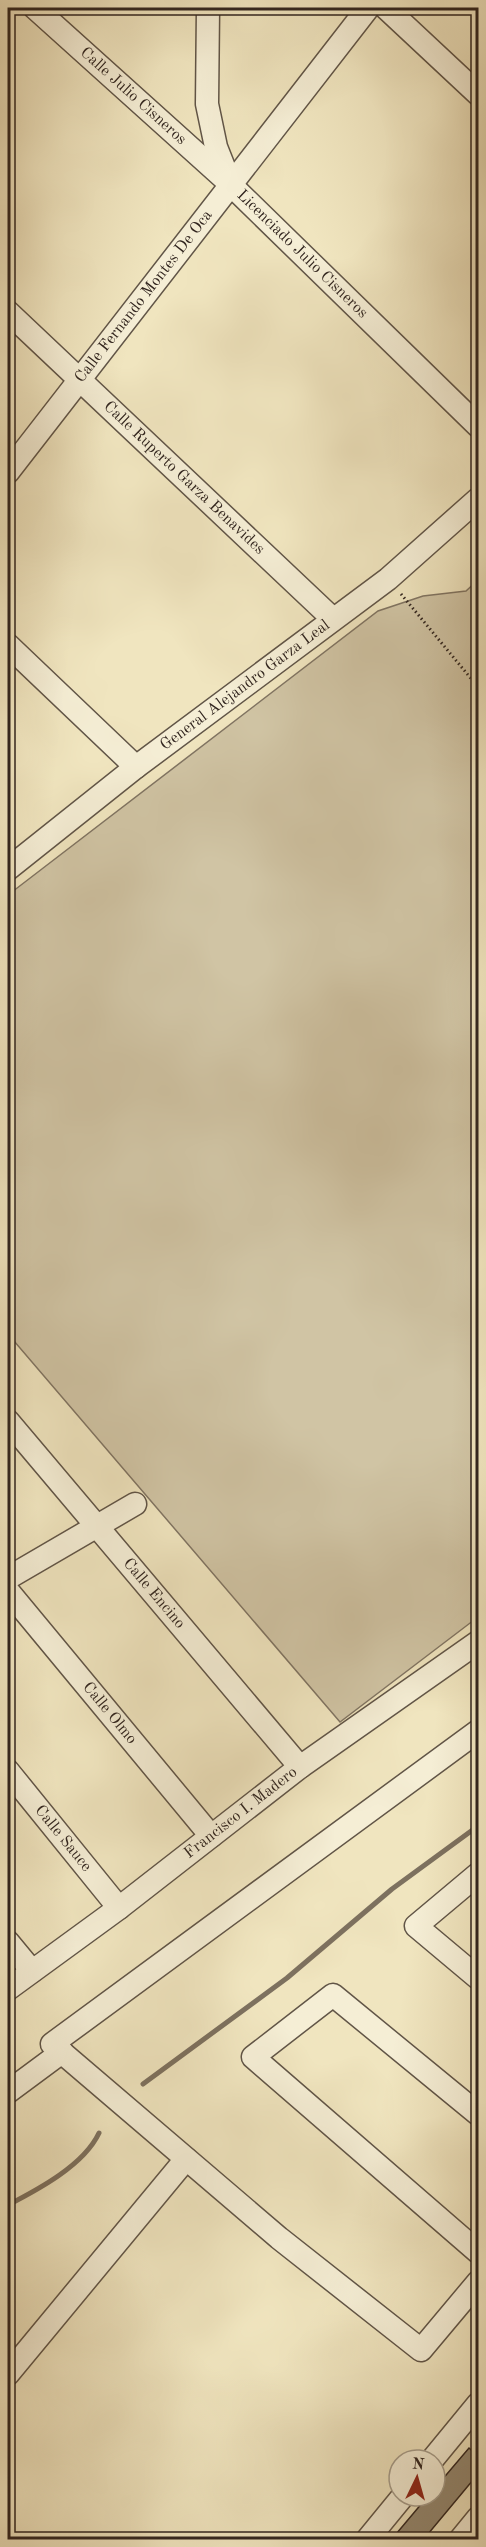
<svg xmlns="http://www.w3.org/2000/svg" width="486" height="2547" viewBox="0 0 486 2547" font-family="'Old Standard TT',serif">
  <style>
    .green { fill: #d0c4a4; stroke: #807462; stroke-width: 1.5 }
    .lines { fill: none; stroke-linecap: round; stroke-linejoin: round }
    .stream { stroke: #7d715f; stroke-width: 5 }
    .building { fill: #948972; stroke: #31251f; stroke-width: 1.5 }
    .minor-casing { stroke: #615547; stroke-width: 25 }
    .path { stroke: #31251f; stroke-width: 3; stroke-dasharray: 1.5 3; stroke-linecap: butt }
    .minor { stroke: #f5eed5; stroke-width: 22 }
    .labels { text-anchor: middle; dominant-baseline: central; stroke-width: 6; stroke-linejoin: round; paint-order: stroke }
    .street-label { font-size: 16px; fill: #31251f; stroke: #f5eed5 }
  </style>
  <rect width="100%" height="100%" fill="#f0e5bf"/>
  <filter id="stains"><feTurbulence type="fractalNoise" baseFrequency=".00333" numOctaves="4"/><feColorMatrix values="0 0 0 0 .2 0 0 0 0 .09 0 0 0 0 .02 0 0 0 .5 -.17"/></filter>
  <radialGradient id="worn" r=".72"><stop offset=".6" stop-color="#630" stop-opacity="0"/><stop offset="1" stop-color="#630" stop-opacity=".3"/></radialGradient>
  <!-- green -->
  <path class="green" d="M478 580V1617L340 1722 8 1334V895L378 611 423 596 466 591Z"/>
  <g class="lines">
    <!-- stream -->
    <path class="stream" d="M143 2084 287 1978 392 1889 478 1826
      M8 2205C39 2189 84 2165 99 2133"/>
  </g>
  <!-- building -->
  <path class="building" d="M469 2448 478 2456V2474L423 2540H391L428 2496H435V2488Z"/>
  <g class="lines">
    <!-- minor casing -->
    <g class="minor-casing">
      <g id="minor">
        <path id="s1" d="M35 8 226 180"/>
        <path id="s2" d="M208 8 207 104 216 147 231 185 478 426"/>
        <path d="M386 8 478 94"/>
        <path id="s3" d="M8 312 333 619"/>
        <path id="s4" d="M8 472 368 8"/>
        <path d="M8 645 136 767"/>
        <path id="s5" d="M8 869 136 767 388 579 478 499"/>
        <path id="s6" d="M8 1421 300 1767"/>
        <path d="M8 1578 135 1504"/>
        <path id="s7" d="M8 1591 211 1836"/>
        <path d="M478 1731 52 2044 279 2238 421 2350 478 2282"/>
        <path id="s8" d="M8 1771 119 1908"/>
        <path d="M478 1874 416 1926 478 1978"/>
        <path d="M8 1942 32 1971"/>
        <path id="s9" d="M8 1989 119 1908 300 1767 478 1642"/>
        <path d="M8 2092 62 2052"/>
        <path d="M478 2114 333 1995 253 2057 478 2252"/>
        <path d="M8 2374 186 2159"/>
        <path d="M432 2460 478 2404"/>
        <path d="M367 2540 403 2496"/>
        <path d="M460 2540 478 2518"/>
      </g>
    </g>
    <!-- path -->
    <path class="path" d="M401 594 478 687"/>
    <!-- minor -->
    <use href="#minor" class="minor"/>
  </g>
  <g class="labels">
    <!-- street labels -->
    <g class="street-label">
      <text stroke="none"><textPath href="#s1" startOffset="132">Calle Julio Cisneros</textPath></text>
      <text stroke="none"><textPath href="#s2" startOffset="280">Licenciado Julio Cisneros</textPath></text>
      <text stroke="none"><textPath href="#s4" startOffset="222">Calle Fernando Montes De Oca</textPath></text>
      <text stroke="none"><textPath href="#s3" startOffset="242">Calle Ruperto Garza Benavides</textPath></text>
      <text stroke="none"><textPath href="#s5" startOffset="300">General Alejandro Garza Leal</textPath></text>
      <text stroke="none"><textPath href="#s6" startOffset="226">Calle Encino</textPath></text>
      <text stroke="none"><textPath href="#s7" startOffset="159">Calle Olmo</textPath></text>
      <text stroke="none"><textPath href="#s9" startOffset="292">Francisco I. Madero</textPath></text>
      <text stroke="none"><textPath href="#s8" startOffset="87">Calle Sauce</textPath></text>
    </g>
  </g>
  <!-- margin -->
  <rect width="486" height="2547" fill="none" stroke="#f0e5bf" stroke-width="30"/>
  <rect x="9" y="9" width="468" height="2529" fill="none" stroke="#31251f" stroke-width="3"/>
  <rect x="15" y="15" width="456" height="2517" fill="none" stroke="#31251f" stroke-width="1.5"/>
  <!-- north arrow -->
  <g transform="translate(417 2478) rotate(5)"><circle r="28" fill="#f5eed5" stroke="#a79e8c" stroke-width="1.5"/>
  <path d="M0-4.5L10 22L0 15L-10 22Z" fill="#8f2418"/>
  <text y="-9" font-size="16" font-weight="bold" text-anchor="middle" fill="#31251f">N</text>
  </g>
  <rect width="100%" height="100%" filter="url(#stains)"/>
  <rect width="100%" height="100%" fill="url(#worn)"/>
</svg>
